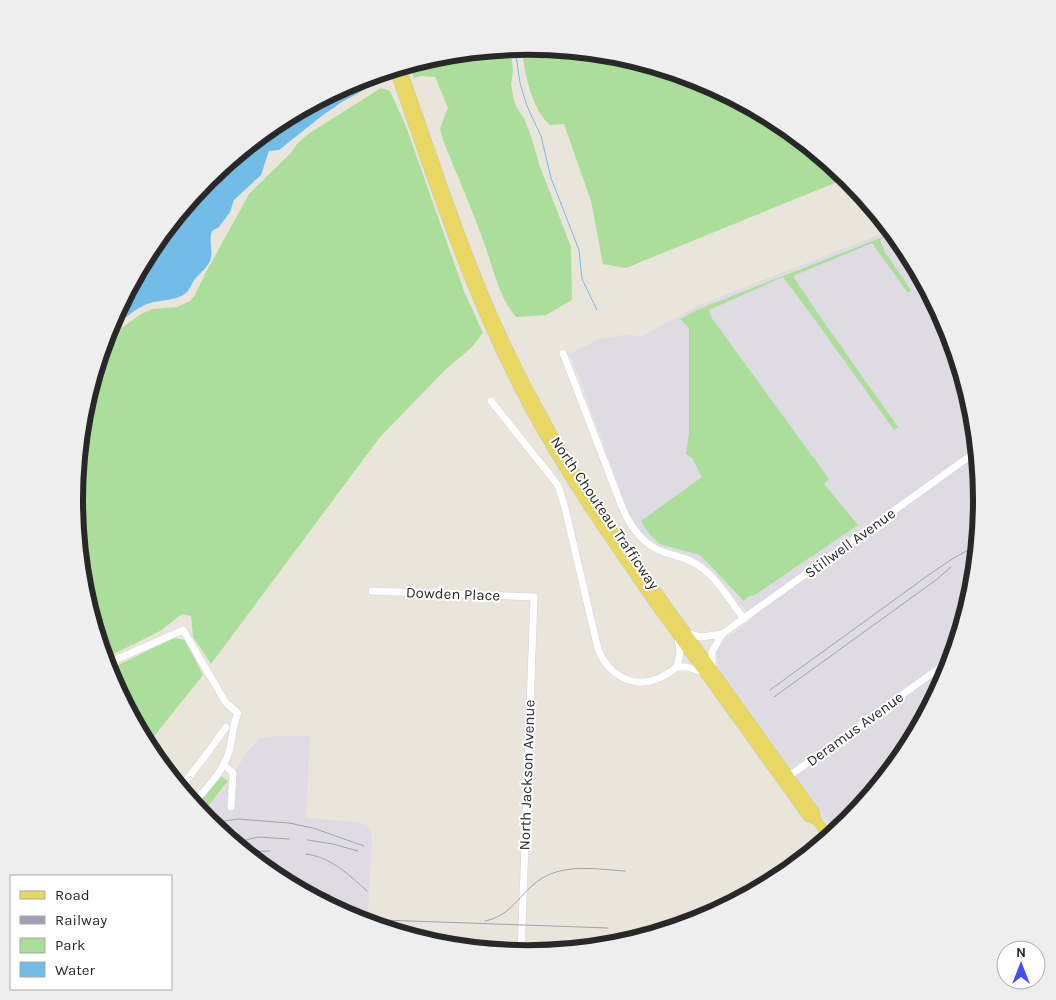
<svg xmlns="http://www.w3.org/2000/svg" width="1056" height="1000" viewBox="0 0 1056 1000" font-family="Karla,sans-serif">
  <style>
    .industrial { fill: #dedbe3 }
    .green { fill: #aade9a }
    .water { fill: #73bce7 }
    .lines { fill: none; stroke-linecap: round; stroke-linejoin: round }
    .stream { stroke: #73bce7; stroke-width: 1 }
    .minor-casing { stroke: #d0d2e1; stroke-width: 8 }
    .major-casing { stroke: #c7c7c7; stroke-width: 10 }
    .minor { stroke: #fff; stroke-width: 7 }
    .major { stroke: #e8d762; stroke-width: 9 }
    .rail { stroke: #9e9fb2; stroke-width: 1 }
    .labels { text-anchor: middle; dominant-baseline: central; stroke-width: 4; stroke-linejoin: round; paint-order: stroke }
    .street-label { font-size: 15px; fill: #282828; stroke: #fff }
    .rim { fill: none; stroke: #282828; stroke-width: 6 }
  </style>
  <rect width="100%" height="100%" fill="#eae5db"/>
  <!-- industrial -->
  <path class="industrial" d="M891 230 905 248 947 327 973 412 982 500 973 589 947 674 905 752 849 821 836 832 719 668 717 660V651L721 643 752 619 714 572 704 564 686 554 659 546 647 539 638 529 629 513 570 354 599 339 624 335 643 336 697 306Z
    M280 736H310L306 818 358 822 369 826 372 838 368 912 361 917 349 916 276 877 207 821 202 814 224 788 248 751 260 738Z"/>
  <!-- green -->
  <path class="green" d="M528 46 617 55 702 81 780 123 847 178 626 268 603 264 591 201 564 124 550 125C531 109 524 71 522 47Z
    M510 48 513 70 511 85 514 100 517 108 524 118 532 139 539 164 571 247 572 300 546 315 516 317C498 296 493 266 483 240 471 206 456 173 443 140L440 128 448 108 435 77 421 76 414 78 411 70 451 54Z
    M381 88 390 91 407 129 464 291 483 333 471 348 447 368 380 437 211 664 193 637 191 616 182 614 160 631 104 659 83 588 74 500 83 411 101 353 116 332 141 314 153 309 177 307 190 301 195 295 205 274 249 194 291 153 297 144 308 134Z
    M893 233 894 234 880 240 885 252 911 290 908 293 872 243 793 276 821 318 898 427 894 430 813 317 783 277 709 310 711 317 829 479 824 484 858 525 753 596H749L744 601 700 555 660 544 650 535 641 521 702 477 692 458 686 454 689 432V328L680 319 699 309Z
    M174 638 185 640 203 675 147 745 108 670Z
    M222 777 228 781 202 814 195 806 217 779Z"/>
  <!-- water -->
  <path class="water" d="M413 63 342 102 323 115 279 150 269 151 261 175 234 200 230 212 219 227 212 231C208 241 214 252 210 261 206 269 200 273 195 279 192 283 190 289 187 292 176 302 160 299 147 304 130 311 117 325 105 338L109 326 151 248 207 179 276 123 355 81Z"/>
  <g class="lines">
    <!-- stream -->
    <path class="stream" d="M515 48 520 83 527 106 541 136 551 178 579 250 582 279 597 310"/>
    <!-- minor casing -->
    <g class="minor-casing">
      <path id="minor" d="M563 353 622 507C631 529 644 546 666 553 679 557 691 559 702 568 719 581 731 602 744 619
        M491 401 554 480 559 488 565 508 598 649C607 673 631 689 657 679 664 677 670 672 677 667L680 652 678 637
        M372 591 534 597 521 953
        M689 634 701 637 722 634
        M106 664 183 630 226 703 238 713C232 725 233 739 229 752 223 772 206 788 193 804
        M712 666V652L722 634 977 451
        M677 667H687L703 672
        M224 765 233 773 231 807
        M785 779 952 659
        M180 788 206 755 226 727"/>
    </g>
    <!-- major casing -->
    <g class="major-casing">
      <path id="major" d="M401 67C424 131 445 196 470 260 504 349 550 435 602 515L815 812 816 820
        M394 69C433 181 469 293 524 398 563 473 611 541 659 610 709 679 759 748 808 817L816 820 829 837"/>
    </g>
    <!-- minor -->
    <use href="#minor" class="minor"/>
    <!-- major -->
    <use href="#major" class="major"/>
    <!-- rail -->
    <path class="rail" d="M770 690 930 574 952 559 977 545
      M774 697 936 580 951 567
      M214 826 224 821 238 819 289 823 313 828 364 846
      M308 840 333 844 358 851
      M234 843 258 837 289 839
      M245 852 270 851
      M306 854C331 857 349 875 367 891
      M304 887 315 889 330 895
      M312 897 340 903 371 917
      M354 919 608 928
      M485 921C509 916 516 900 533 885 558 862 593 869 625 871"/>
  </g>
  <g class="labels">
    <!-- street labels -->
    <g class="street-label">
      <text transform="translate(605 513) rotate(56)">North Chouteau Trafficway</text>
      <text transform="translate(850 543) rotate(-36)">Stillwell Avenue</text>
      <text transform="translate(453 594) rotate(2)">Dowden Place</text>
      <text transform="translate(855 729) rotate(-36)">Deramus Avenue</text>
      <text transform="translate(527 775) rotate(-88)">North Jackson Avenue</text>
    </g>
  </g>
  <!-- crop -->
  <path d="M0 0H1056V1000H0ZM83 500a445 445 0 1 1 890 0a445 445 0 1 1-890 0Z" fill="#eee" fill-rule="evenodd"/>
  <path class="rim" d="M83 500a445 445 0 1 1 890 0a445 445 0 1 1-890 0Z"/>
  <!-- legend -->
  <rect x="10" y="875" width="162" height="115" fill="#ffffff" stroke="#a9a9a9"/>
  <rect x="20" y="891" width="25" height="8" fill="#e8d762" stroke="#a9a9a9"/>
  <text x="55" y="900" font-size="15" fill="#282828">Road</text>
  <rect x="20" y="916" width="25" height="8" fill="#9e9fb2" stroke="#a9a9a9"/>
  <text x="55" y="925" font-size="15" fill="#282828">Railway</text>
  <rect x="20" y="938" width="25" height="15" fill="#aade9a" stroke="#a9a9a9"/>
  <text x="55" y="950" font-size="15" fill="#282828">Park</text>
  <rect x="20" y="962" width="25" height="15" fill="#73bce7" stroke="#a9a9a9"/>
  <text x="55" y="975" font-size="15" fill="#282828">Water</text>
  <!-- north arrow -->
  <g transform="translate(1021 965)"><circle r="24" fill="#ffffff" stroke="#a9a9a9"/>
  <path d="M0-4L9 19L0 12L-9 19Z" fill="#4350ef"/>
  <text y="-8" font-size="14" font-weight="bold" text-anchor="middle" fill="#282828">N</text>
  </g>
</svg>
